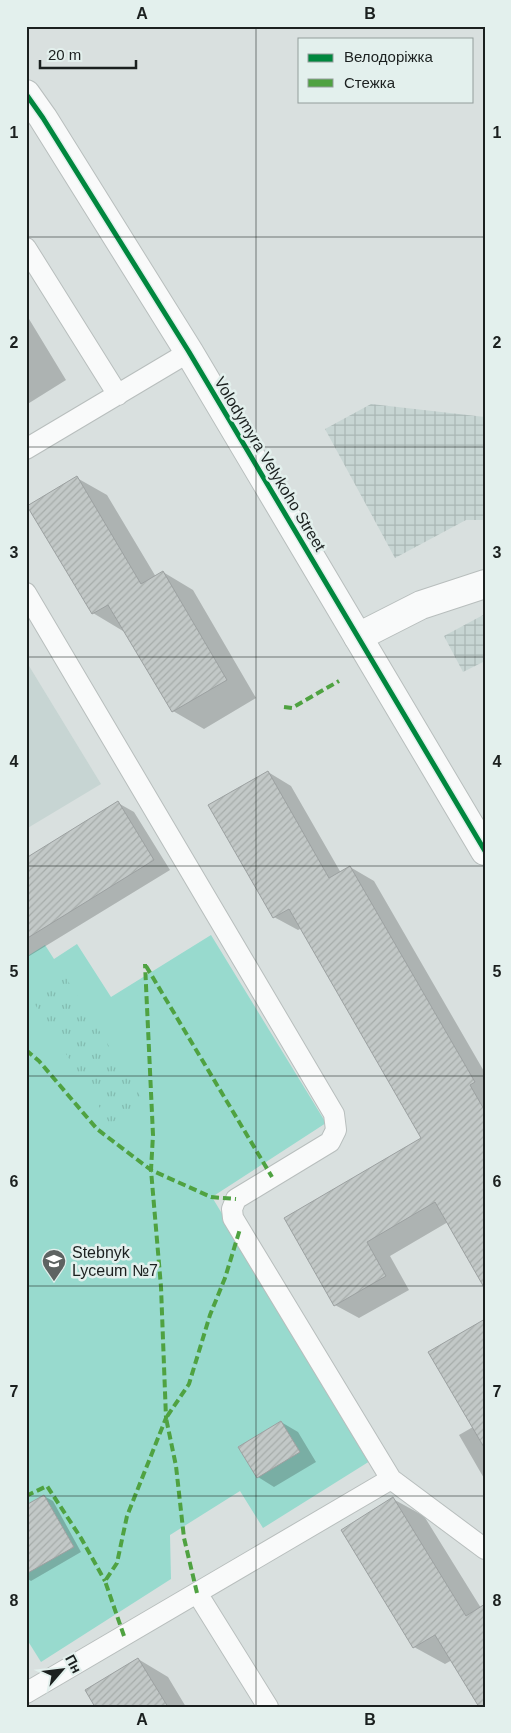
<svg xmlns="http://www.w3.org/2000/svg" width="511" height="1733" viewBox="0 0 511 1733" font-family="Arial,sans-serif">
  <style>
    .built { fill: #c7d5d3 }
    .industrial { fill: url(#industrial-grid) }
    .grass { fill: #98dace }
    .park { fill: url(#park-tufts) }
    .shadow { fill: #0003 }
    .building { fill: url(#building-hatch); stroke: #9ca1a1 }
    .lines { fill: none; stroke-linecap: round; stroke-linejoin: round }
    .lane-casing { stroke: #b8bebd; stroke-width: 22 }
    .street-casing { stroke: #b8bebd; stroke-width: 30 }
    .secondary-casing { stroke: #b8bebd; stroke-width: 30 }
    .lane { stroke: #f9fafa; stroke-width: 20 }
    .street { stroke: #f9fafa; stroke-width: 28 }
    .secondary { stroke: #f9fafa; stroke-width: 28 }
    .quiet { stroke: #4fa241; stroke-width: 4; stroke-dasharray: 8 4; stroke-linecap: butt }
    .cycleway-casing { stroke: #e3f0ed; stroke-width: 8 }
    .cycleway { stroke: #00873e; stroke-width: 5 }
    .grid { fill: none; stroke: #1b201f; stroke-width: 1; stroke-opacity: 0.55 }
    .labels { text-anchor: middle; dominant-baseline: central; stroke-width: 5; stroke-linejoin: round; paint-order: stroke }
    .street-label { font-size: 16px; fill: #1b201f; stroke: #e3f0ed }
    .poi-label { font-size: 16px; fill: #1b201f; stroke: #e3f0ed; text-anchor: start }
    .neatline { fill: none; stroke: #1b201f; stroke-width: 2 }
    .grid-label { font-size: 16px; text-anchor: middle; font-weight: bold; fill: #1b201f }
  </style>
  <defs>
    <pattern id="industrial-grid" width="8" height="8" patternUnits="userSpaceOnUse" patternTransform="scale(1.25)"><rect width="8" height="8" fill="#c7d5d3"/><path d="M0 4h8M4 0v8" fill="none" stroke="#aab7b5"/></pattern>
    <pattern id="park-tufts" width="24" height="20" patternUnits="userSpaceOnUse" patternTransform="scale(1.25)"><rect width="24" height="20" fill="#98dace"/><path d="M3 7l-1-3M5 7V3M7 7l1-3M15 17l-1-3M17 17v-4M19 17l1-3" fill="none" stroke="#82bbb0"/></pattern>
    <pattern id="building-hatch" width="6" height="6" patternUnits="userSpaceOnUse" patternTransform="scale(1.25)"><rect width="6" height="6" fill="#c2c8c7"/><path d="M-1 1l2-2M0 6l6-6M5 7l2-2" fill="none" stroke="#a6acaa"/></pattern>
  </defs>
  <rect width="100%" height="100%" fill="#d9e0df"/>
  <!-- built -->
  <path class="built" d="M26 661 101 784 26 829Z"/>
  <!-- industrial -->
  <path class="industrial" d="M371 404 485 417V520H466L395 558 325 429Z
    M485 614V661L463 672 444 636Z"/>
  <!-- grass -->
  <path class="grass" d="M211 935 326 1123 212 1197 370 1461 263 1528 240 1491 170 1535 171 1579 41 1662 26 1638V957L45 945 54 959 77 944 111 997Z"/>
  <!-- park -->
  <path class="park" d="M63 973 144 1102 110 1124 29 995Z"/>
  <!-- shadow -->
  <path class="shadow" d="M26 314 66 380 26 405Z
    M77 478 107 495 156 577 163 572 193 590 256 698 204 729 173 711 125 630 123 631 93 613Z
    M268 772 291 786 341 873 350 867 374 881 485 1073V1272L448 1222 390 1256 409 1290 359 1318 335 1305 286 1218 423 1139 302 928 298 930 274 917Z
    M118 803 134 812 170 870 26 958V859Z
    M485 1321V1480L459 1435 473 1427Z
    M281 1422 298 1432 316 1462 274 1487 258 1477Z
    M44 1496 53 1501 81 1552 31 1581 26 1578V1507Z
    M393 1499 424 1516 481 1608 452 1660 445 1664 414 1647Z
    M138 1659 168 1677 186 1707H96Z"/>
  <!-- building -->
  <path class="building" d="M77 476 141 584 163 571 227 680 172 712 108 605 92 614 27 506Z
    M268 771 329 878 350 866 475 1082 470 1085 485 1111V1289L435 1202 367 1242 386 1276 334 1306 284 1218 421 1138 289 909 273 918 208 805Z
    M118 801 154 860 26 939V858Z
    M485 1319V1449L428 1352Z
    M281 1421 300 1452 257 1478 238 1447Z
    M44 1495 74 1547 26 1574V1505Z
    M393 1497 466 1616 485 1604V1707H479L435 1635 413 1648 341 1530Z
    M138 1658 168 1707H95L85 1690Z"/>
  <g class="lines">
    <!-- lane casing -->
    <g class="lane-casing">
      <path id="lane" d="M26 248 118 395
        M26 449 189 352
        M26 593 334 1114 336 1130 330 1142 236 1199 232 1209 233 1218 391 1479 485 1549
        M197 1593 268 1707
        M26 1693 391 1479"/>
    </g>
    <!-- street casing -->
    <g class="street-casing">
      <path id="street" d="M358 637 421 605 485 584"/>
    </g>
    <!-- secondary casing -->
    <g class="secondary-casing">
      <path id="secondary" d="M26 94 43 118 189 352 485 851"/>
    </g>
    <!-- lane -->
    <use href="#lane" class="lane"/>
    <!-- street -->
    <use href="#street" class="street"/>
    <!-- secondary -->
    <use href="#secondary" class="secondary"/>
    <!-- quiet -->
    <path class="quiet" d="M284 707 292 708 339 681
      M146 966 272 1177
      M26 1050 39 1061 97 1129 151 1170 211 1197 236 1199
      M26 1496 47 1486 81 1538 105 1581
      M197 1593 184 1538 176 1466 166 1418 189 1384 210 1315 225 1278 240 1229
      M124 1636 105 1581 117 1563 127 1516 166 1418 161 1287 151 1170 153 1135 145 964"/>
    <!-- cycleway casing -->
    <g class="cycleway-casing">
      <path id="cycleway" d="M26 94 43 118 189 352 485 851"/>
    </g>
    <!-- cycleway -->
    <use href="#cycleway" class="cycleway"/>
  </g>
  <!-- grid -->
  <path class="grid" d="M256 26V1707M26 237H485M26 447H485M26 657H485M26 866H485M26 1076H485M26 1286H485M26 1496H485"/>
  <!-- icons -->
  <defs>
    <g id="school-pin" transform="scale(1.25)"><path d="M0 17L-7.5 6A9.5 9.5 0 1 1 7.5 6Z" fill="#5e6362" stroke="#e3f0ed"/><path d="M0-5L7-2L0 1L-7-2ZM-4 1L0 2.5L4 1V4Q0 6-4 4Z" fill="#fff"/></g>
  </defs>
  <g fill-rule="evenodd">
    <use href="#school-pin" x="54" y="1261"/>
  </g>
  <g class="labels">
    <!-- street labels -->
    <g class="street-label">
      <text transform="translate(270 464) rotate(59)">Volodymyra Velykoho Street</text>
    </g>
    <!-- poi labels -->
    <g class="poi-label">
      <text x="72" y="1252">Stebnyk<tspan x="72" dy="18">Lyceum №7</tspan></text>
    </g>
  </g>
  <!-- border -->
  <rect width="511" height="1733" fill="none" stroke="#e3f0ed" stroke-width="55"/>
  <!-- legend -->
  <rect x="298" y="38" width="175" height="65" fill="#e3f0ed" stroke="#939d9b"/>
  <rect x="308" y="54" width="25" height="8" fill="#00873e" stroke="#939d9b"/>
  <text x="344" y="62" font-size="15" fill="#1b201f">Велодоріжка</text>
  <rect x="308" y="79" width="25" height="8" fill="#4fa241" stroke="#939d9b"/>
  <text x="344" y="88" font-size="15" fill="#1b201f">Стежка</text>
  <!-- north arrow -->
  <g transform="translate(62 1670) rotate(62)" stroke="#e3f0ed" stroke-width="4" paint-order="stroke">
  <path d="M0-4L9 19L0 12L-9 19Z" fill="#1b201f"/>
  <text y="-8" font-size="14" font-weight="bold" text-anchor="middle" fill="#1b201f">Пн</text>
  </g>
  <!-- scale -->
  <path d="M40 60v8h96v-8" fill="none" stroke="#1b201f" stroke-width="2.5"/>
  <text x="48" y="60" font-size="15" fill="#1b201f" stroke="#e3f0ed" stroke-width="4" paint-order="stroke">20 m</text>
  <rect x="28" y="28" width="456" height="1678" class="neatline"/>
  <g class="grid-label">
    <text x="142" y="19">A</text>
    <text x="370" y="19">B</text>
    <text x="14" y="138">1</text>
    <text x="497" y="138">1</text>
    <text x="14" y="348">2</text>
    <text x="497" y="348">2</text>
    <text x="14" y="558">3</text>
    <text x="497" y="558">3</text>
    <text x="14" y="767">4</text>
    <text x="497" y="767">4</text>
    <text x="14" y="977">5</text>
    <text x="497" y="977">5</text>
    <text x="14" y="1187">6</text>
    <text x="497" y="1187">6</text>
    <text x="14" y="1397">7</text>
    <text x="497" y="1397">7</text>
    <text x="14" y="1606">8</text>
    <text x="497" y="1606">8</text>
    <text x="142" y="1725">A</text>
    <text x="370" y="1725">B</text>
  </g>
</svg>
